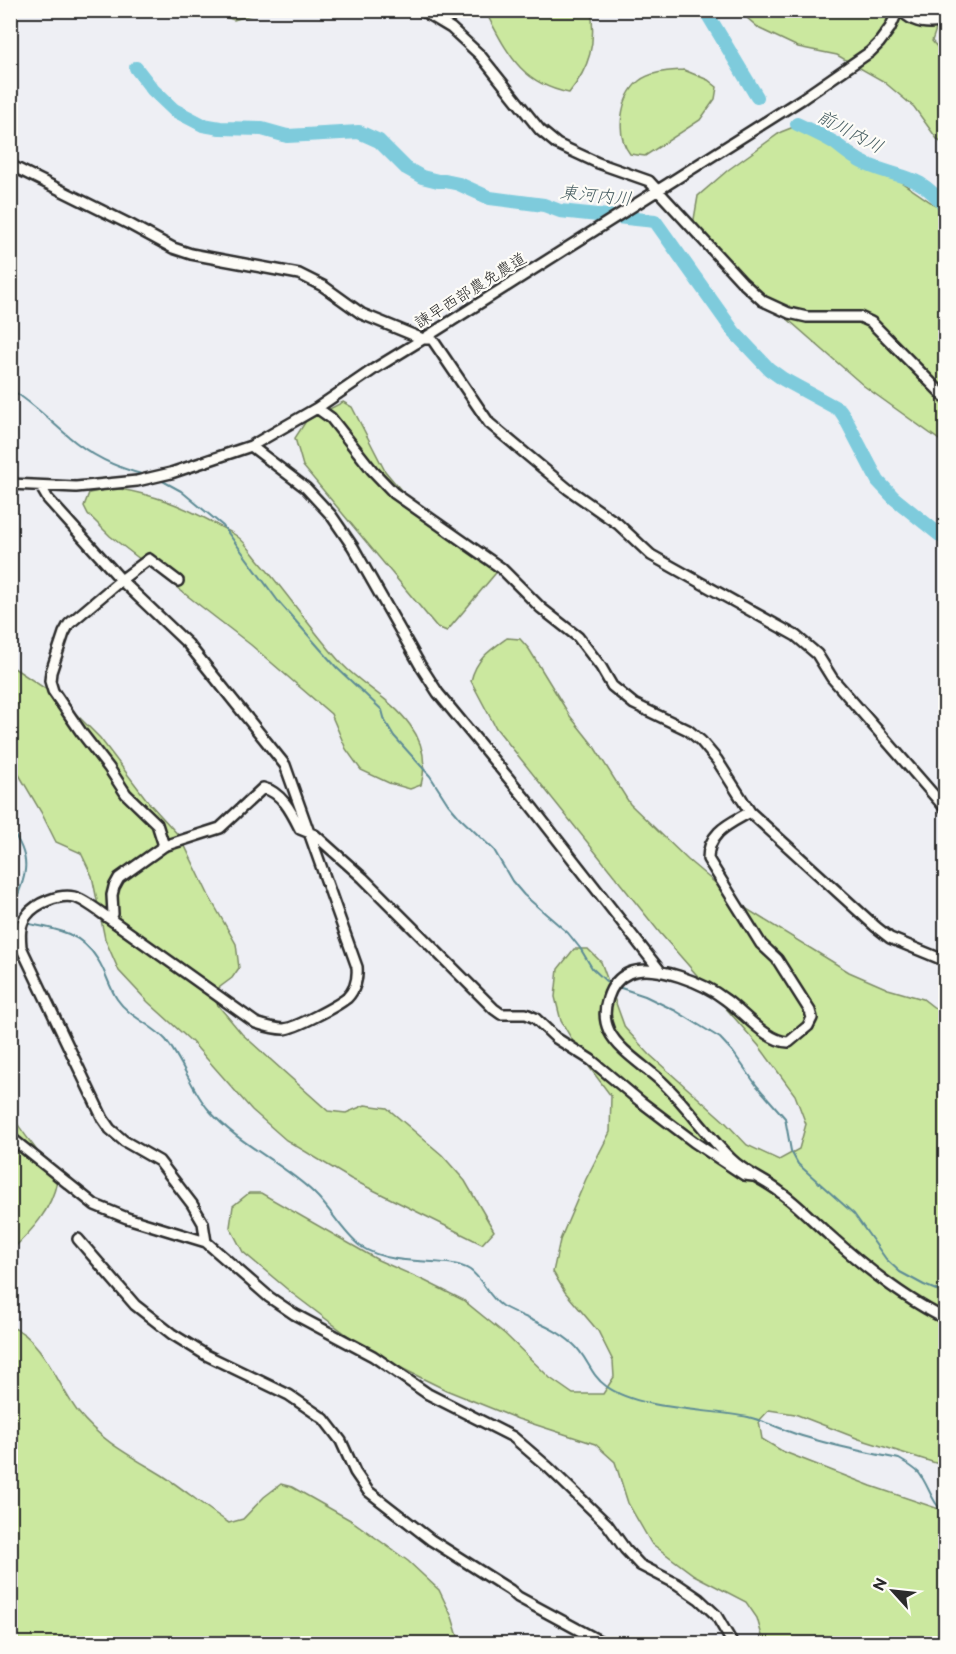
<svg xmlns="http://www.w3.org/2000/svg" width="956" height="1654" viewBox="0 0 956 1654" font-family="'Balsamiq Sans','Klee One',sans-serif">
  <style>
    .green { fill: #cbe89f; stroke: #7b8a65; stroke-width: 1.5 }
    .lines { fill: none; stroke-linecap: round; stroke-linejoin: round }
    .stream { stroke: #5d8b95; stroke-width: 2 }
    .river { stroke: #7ecbdc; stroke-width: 14 }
    .minor-casing { stroke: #2b2b2b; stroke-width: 14 }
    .minor { stroke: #fdfcf7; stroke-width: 9 }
    .labels { text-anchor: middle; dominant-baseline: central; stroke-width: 4.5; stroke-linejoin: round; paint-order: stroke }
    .street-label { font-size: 16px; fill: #2b2b2b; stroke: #fdfcf7 }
    .water-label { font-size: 18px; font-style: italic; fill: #445b60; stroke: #fdfcf7 }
  </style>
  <rect width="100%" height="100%" fill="#eeeff4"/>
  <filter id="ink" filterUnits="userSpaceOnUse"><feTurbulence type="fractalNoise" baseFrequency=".0167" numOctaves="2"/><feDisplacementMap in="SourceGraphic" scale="12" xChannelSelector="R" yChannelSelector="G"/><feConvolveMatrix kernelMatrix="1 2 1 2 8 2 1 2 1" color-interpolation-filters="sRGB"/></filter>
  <g filter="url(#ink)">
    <!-- green -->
    <path class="green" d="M209 11 264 10V11L234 20Z
      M485 11H591C596 43 590 67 569 93 519 83 507 51 485 11Z
      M739 11H945V26L936 29 932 41 945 56V146L937 139 914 107 883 81 837 55 798 47 760 29Z
      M684 70 708 80 717 87 715 99 700 120 645 156 630 154C615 135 620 97 639 81 651 71 671 71 684 70Z
      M801 124 842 142 945 212V444L864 386 726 265 693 225 698 196 728 170 781 132Z
      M343 402 352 407 385 471 410 501 475 545 493 555 501 564 495 574 447 631 437 627 303 466 295 438 306 421Z
      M115 488C154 495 179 504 214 523 221 528 231 531 238 537 246 543 252 553 259 561 288 594 312 631 342 664 363 686 392 700 410 725 424 744 427 763 421 785L410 789 389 783 361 770 346 749 331 714 251 645 110 536 88 514 84 506 89 493Z
      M507 638 520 639 529 649 570 716 593 745 630 804 688 860 745 908 849 972 888 989 923 999 945 1016V1466L859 1439 795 1414 769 1410 759 1421 762 1439 782 1451 871 1486 945 1511V1643H764L757 1618 746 1602 694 1575 651 1543 628 1503 615 1462 595 1444 518 1419 446 1390 371 1353 293 1294 243 1252 230 1227 233 1206 249 1193H261L378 1260 423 1280 463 1300 505 1334 550 1378 573 1394H603L614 1377 613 1361 598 1331 565 1292 553 1272 560 1240 586 1179 610 1132 611 1096 584 1060 561 1021 555 997 558 969 574 949H588L601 962 625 1028 650 1055 725 1122 747 1145 779 1160 799 1149 806 1124 795 1095 759 1046 660 933 496 728 471 681C476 659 490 650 507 638Z
      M11 666 61 699 100 738 150 804 181 838 209 896 236 944 239 968 232 978 212 993 217 1004 242 1034 328 1111 346 1113 365 1105 387 1108 442 1155 465 1181 494 1231 482 1244 351 1179 286 1140 252 1110 192 1042 148 1002 119 971 105 939 92 876 81 853 56 842 41 812 11 761Z
      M10 1112C24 1137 44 1156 57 1181 51 1211 32 1230 11 1251Z
      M11 1327C41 1336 60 1389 78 1412 101 1441 131 1456 162 1475 185 1490 206 1508 229 1523L243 1519 264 1497 281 1484 292 1487 352 1521 408 1561 439 1590 452 1617 460 1643H13L10 1638Z"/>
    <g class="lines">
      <!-- stream -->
      <path class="stream" d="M10 389C32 402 49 420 68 436 90 455 117 468 145 475
        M159 479 181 491 223 526 278 601 337 668 382 710 385 721 394 736 430 776 448 804 460 818 494 850 512 881 524 895 568 933 580 948 592 968 608 983 613 985
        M10 828C35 862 25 876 11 912L18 921
        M29 924C57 929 82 933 98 960 106 972 109 987 117 999 129 1017 151 1024 166 1040 183 1061 191 1089 208 1109 237 1144 282 1162 314 1193 331 1209 342 1232 360 1246 381 1260 409 1261 433 1262 445 1263 459 1263 470 1270 483 1279 488 1297 502 1306 525 1319 554 1326 573 1344 587 1356 591 1376 606 1386 638 1410 708 1409 748 1417 769 1422 788 1433 809 1438 838 1447 869 1453 899 1459 906 1463 913 1467 919 1473 929 1486 932 1504 946 1514
        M618 987 645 996 676 1011 720 1038 733 1052 757 1086 785 1118 791 1151 798 1164 854 1214 886 1259 900 1272 924 1285 946 1294"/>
      <!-- river -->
      <path class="river" d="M705 10 757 97
        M136 68 153 90 174 110 203 125 220 128 262 129 287 136 359 132 379 141 406 168 422 177 438 181H445L459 184 490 198 544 205 560 211 655 221 734 332 769 369 783 379 840 410 844 416 878 481 894 498 946 540
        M797 124C810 130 823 136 835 143 845 151 854 159 866 164 903 180 918 172 946 208"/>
      <!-- minor casing -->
      <g class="minor-casing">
        <path id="minor" d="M421 10 451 28 480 55 540 130 557 144 598 163 649 181 742 282 763 301 789 313 807 317H860L871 322 946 398
          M901 10C913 24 929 25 946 21
          M10 165 129 224 173 248 191 254 299 274 323 286 362 314 423 339H432L489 423 568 489 618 524 651 555 796 636 817 654 832 678 946 809
          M317 408 331 418 372 470 394 493 501 568 541 608 578 637 601 667 612 686 634 704 688 730 701 741 717 760 750 812 876 927 890 938 946 961
          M251 446 306 488 331 515 353 547 420 665 438 693 524 797 661 972
          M10 484 76 487 137 481 171 473 251 446 317 408 374 369 423 339 802 99 854 63 870 52 879 43 890 28 898 10
          M41 487 48 499 124 583 188 644 285 765 357 967C358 978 355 990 347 998 337 1006 296 1028 284 1029 274 1029 265 1026 256 1023L110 919
          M750 812C729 824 708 832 708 859L761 944 777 959 810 1011 812 1018 808 1026 789 1042C768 1043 743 1012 726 1000 706 984 654 962 629 973 608 982 600 1012 609 1031 618 1050 646 1067 661 1081 687 1105 706 1135 731 1159 745 1173 765 1180 780 1192 797 1204 812 1220 828 1234 861 1264 905 1299 946 1319
          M164 846 157 824 126 794 109 768 81 732 53 691 50 681 51 672 64 633 69 624 121 580 149 559 178 581
          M10 1137 95 1205 127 1218 206 1242 269 1297 294 1314 373 1356 428 1394 513 1437 549 1468 607 1524 625 1549 640 1565 677 1584 699 1599 716 1615 733 1644
          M78 1239 135 1305 172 1334 206 1355 289 1395 324 1419 341 1441 355 1472 368 1491 431 1540 510 1590 518 1597 605 1644
          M206 1242 203 1223 192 1204 159 1161 124 1141 110 1129 103 1119 21 947C20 936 19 925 27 915 36 903 59 894 74 897 84 899 101 913 110 919L113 914 112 895 114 887 119 878 164 846 220 828 263 788C282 792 292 813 300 829L315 835 363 878 494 1009 501 1014H526L535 1018 556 1038 591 1060 640 1101 694 1142 744 1175 753 1176"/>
      </g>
      <!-- minor -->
      <use href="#minor" class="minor"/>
    </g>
  </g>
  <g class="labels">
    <!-- street labels -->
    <g class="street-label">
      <text transform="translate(471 291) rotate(-32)">諫早西部農免農道</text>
    </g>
    <!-- water labels -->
    <g class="water-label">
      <text transform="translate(850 132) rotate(28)">前川内川</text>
      <text transform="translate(596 196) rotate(6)">東河内川</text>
    </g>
  </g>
  <!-- margin -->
  <rect width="956" height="1654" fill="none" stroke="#fdfcf7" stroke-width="36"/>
  <rect x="18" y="18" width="920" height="1618" fill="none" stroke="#2b2b2b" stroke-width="2" filter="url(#ink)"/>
  <!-- north arrow -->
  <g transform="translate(893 1591) rotate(297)" stroke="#fdfcf7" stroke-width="4.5" paint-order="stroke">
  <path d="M0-4.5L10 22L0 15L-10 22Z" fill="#2b2b2b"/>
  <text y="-9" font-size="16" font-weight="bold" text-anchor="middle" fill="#2b2b2b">N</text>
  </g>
</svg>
